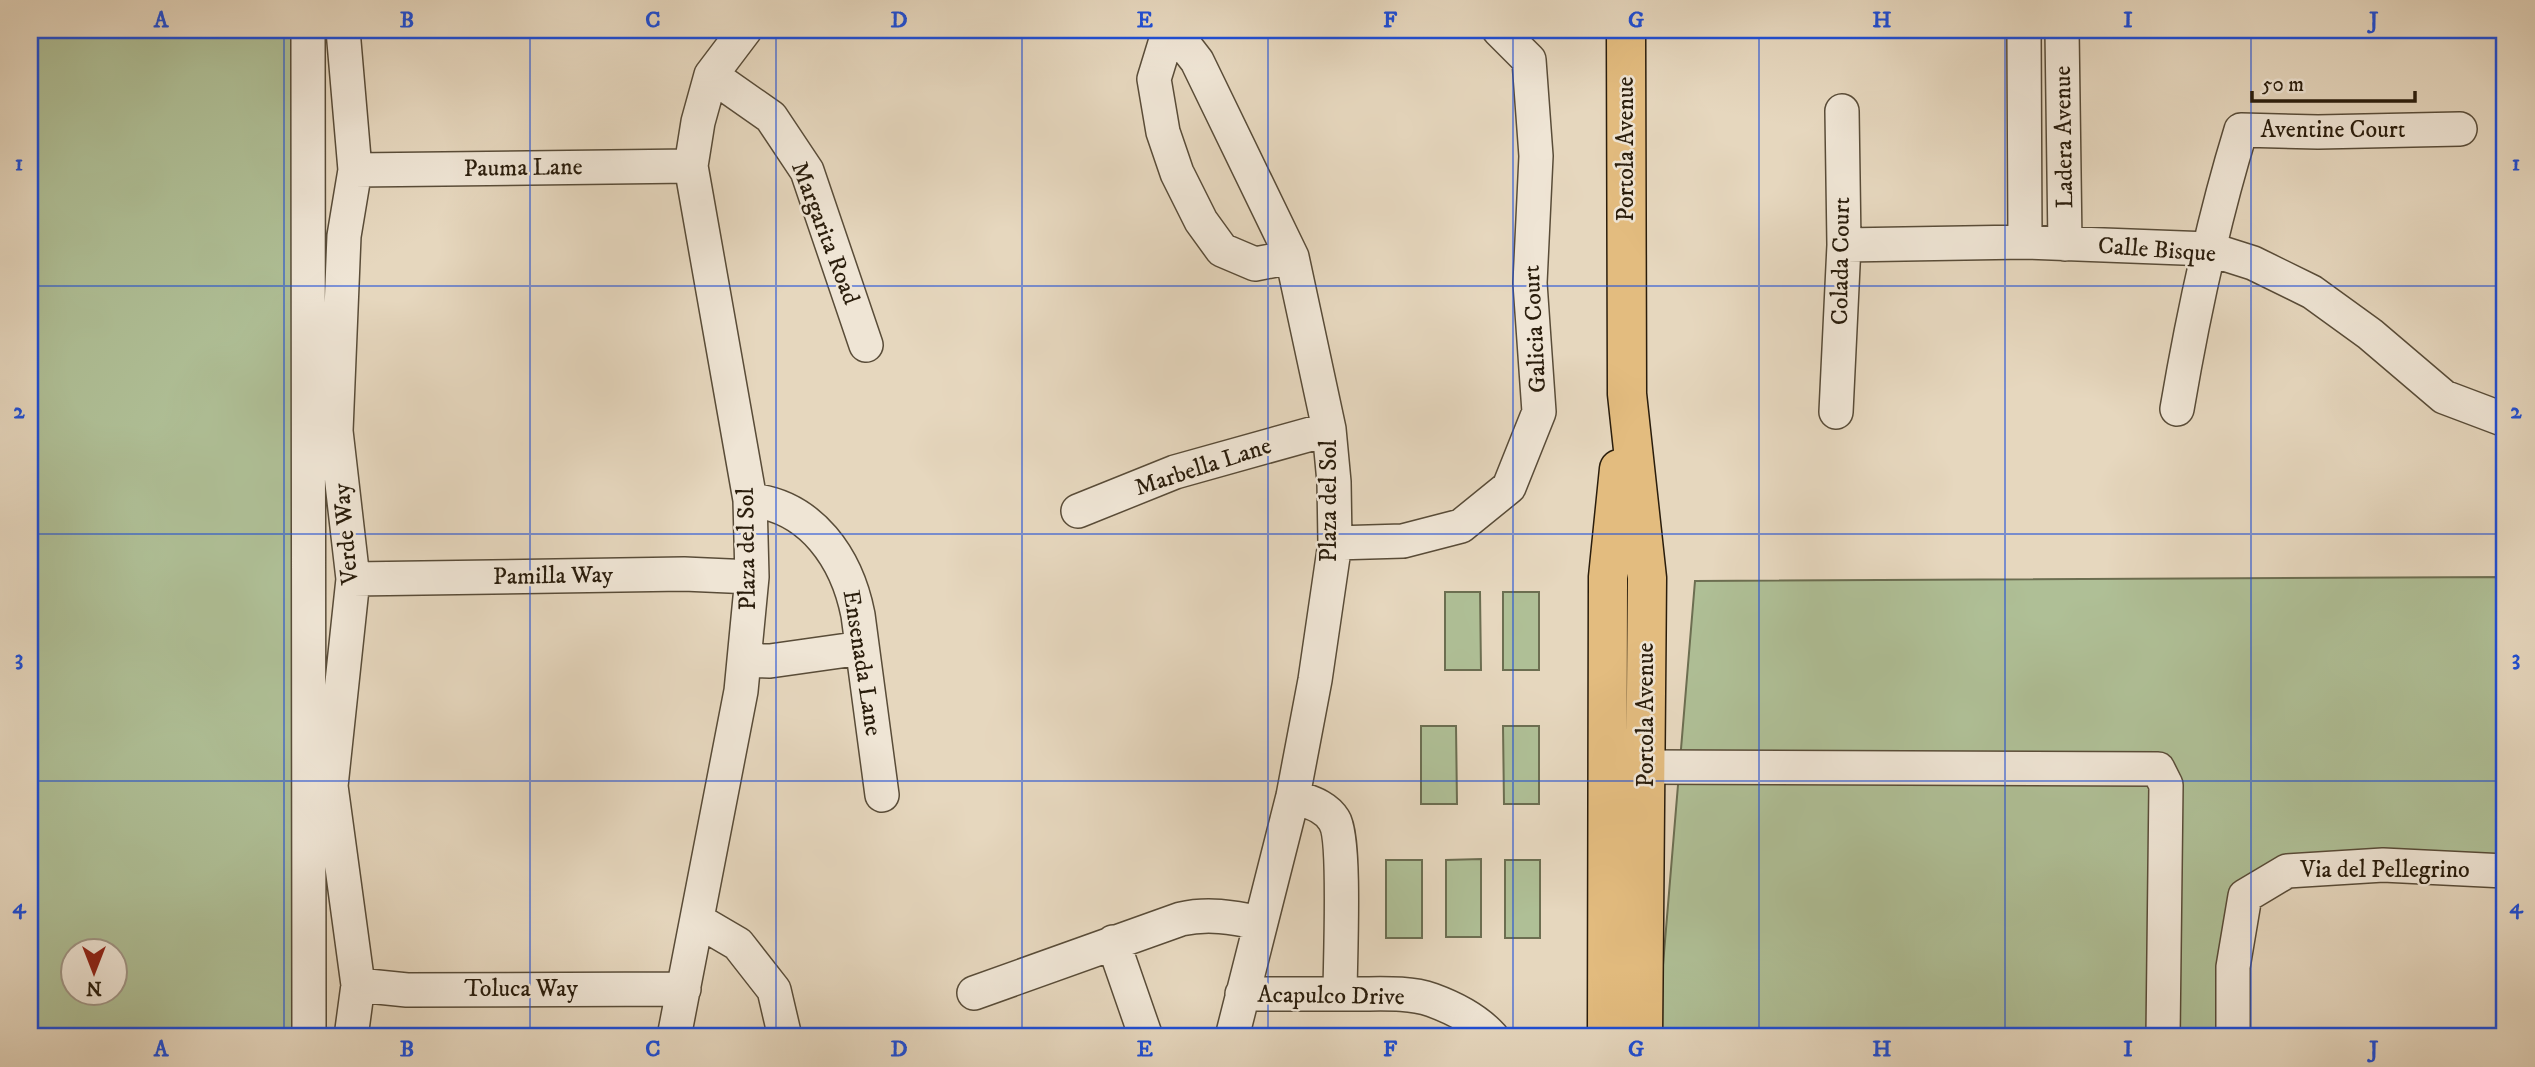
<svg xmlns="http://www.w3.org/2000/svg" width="2535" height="1067" viewBox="0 0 2535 1067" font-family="'IM FELL DW Pica',serif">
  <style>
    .green { fill: #afbf96; stroke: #6c6e51; stroke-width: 2; fill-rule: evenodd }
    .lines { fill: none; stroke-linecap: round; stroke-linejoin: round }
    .minor-casing { stroke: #594c38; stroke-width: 36 }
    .major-casing { stroke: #2a1d0c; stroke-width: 41 }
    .minor { stroke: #efe5d5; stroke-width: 33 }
    .major { stroke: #e3bc7f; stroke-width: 38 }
    .grid { fill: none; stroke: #1d4ed8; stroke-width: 2; stroke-opacity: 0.55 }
    .labels { text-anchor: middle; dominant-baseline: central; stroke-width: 5; stroke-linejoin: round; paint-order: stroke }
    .street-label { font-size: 24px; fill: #2a1d0c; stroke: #efe5d5 }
    .neatline { fill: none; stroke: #1d4ed8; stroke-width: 2.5 }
    .grid-label { font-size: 23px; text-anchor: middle; font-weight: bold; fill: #1d4ed8 }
  </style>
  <rect width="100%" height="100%" fill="#e6d7be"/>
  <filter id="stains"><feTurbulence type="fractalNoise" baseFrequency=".00286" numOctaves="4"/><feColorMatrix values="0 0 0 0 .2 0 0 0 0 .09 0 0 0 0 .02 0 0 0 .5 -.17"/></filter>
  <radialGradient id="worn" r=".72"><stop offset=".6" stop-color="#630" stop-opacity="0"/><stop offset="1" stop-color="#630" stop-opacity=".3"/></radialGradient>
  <!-- green -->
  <path class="green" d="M30 30H321L319 1037H30ZM74 951H116V993H74Z
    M2505 577V872L2287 871 2245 896 2242 1037H1657L1695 581Z
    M1445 592H1480L1481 670H1445Z
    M1503 592H1539V670H1503Z
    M1421 726H1456L1457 804H1421Z
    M1503 726H1539V804H1504Z
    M1481 859V937H1446V860Z
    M1386 860H1422V938H1386Z
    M1505 860H1540V938H1505Z"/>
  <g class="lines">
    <!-- minor casing -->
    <g class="minor-casing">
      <path id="minor" d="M308 30 309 1037
        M343 30 355 170 344 236 336 431 353 579 331 786 358 985 351 1037
        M1169 30 1154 79 1163 132 1177 173 1201 221 1222 250 1255 264 1292 257
        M1173 30 1197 61 1292 257 1329 429 1334 482 1335 543 1315 680 1293 796 1232 1037
        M2024 30 2025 242
        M2062 30 2065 244
        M711 75 771 117 807 171 866 345
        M355 170 691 166
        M1844 245 2025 242 2209 249 2253 263 2312 292 2370 334 2444 397 2505 420
        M2177 409C2193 315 2213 221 2241 130L2318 132 2460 129
        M1836 412 1844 245 1842 111
        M750 500C812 506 847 559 858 615L882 795
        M1078 511 1175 472 1329 429
        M1335 543 1403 541 1461 526 1509 487 1539 412 1530 283 1536 156 1529 60 1499 30
        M353 579 684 574 752 577
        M744 660 770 661 862 648
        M1645 767 2158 769 2166 785 2163 1037
        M1293 796C1308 802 1325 805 1334 820 1346 838 1340 964 1340 994
        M697 920 738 944 774 990 785 1037
        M1113 942 1146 1037
        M358 985 407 990 684 989
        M974 993 1181 919C1208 913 1232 917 1259 923
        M1242 994C1280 994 1319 994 1357 994 1381 994 1409 992 1432 1000 1454 1008 1477 1020 1492 1037
        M674 1037 741 691 752 577 750 500 691 166 698 122 711 75 745 30
        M2233 1037V967L2245 896 2287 871 2383 865 2505 871"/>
    </g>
    <!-- major casing -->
    <g class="major-casing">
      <path id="major" d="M1626 30 1627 394 1647 578 1643 1037
        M1607 1037 1608 577 1619 469"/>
    </g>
    <!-- minor -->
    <use href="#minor" class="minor"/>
    <!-- major -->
    <use href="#major" class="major"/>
  </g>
  <!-- grid -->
  <path class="grid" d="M284 30V1037M530 30V1037M776 30V1037M1022 30V1037M1268 30V1037M1513 30V1037M1759 30V1037M2005 30V1037M2251 30V1037M30 286H2505M30 534H2505M30 781H2505"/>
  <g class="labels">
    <!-- street labels -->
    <g class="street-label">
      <text x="2333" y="130">Aventine Court</text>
      <text transform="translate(2064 137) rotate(-91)">Ladera Avenue</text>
      <text transform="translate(1626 149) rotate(-90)">Portola Avenue</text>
      <text transform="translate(523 168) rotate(-1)">Pauma Lane</text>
      <text transform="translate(825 233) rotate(69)">Margarita Road</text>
      <text transform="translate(2157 250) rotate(4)">Calle Bisque</text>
      <text transform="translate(1841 261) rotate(-89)">Colada Court</text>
      <text transform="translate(1535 329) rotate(-93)">Galicia Court</text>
      <text transform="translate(1203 467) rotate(-18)">Marbella Lane</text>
      <text transform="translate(1329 501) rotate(-90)">Plaza del Sol</text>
      <text transform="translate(346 534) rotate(-95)">Verde Way</text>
      <text transform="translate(747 549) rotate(-91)">Plaza del Sol</text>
      <text transform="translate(553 576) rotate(-1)">Pamilla Way</text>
      <text transform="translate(862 663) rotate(81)">Ensenada Lane</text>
      <text transform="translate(1646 715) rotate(-90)">Portola Avenue</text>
      <text x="2385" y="870">Via del Pellegrino</text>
      <text x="521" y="989">Toluca Way</text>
      <text transform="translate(1331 996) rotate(1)">Acapulco Drive</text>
    </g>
  </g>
  <!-- margin -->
  <rect width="2535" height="1067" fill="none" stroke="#e6d7be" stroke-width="77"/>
  <!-- north arrow -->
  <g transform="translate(94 972) rotate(180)"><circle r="33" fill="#efe5d5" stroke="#a09585" stroke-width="2"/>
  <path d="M0-5L12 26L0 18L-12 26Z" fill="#8f2418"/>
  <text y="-10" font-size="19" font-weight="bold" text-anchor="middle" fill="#2a1d0c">N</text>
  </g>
  <!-- scale -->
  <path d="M2252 91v10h163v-10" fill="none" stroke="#2a1d0c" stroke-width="3.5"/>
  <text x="2262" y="91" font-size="21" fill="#2a1d0c" stroke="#efe5d5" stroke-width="5" paint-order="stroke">50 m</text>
  <rect x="38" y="38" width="2458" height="990" class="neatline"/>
  <g class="grid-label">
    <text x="161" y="27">A</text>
    <text x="407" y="27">B</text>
    <text x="653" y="27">C</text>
    <text x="899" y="27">D</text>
    <text x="1145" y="27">E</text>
    <text x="1390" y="27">F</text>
    <text x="1636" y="27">G</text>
    <text x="1882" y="27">H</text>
    <text x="2128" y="27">I</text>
    <text x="2374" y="27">J</text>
    <text x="19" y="170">1</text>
    <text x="2516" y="170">1</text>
    <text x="19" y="418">2</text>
    <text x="2516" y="418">2</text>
    <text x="19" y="665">3</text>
    <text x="2516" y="665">3</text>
    <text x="19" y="913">4</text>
    <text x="2516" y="913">4</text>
    <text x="161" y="1056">A</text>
    <text x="407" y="1056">B</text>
    <text x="653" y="1056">C</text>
    <text x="899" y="1056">D</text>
    <text x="1145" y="1056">E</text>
    <text x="1390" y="1056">F</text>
    <text x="1636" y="1056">G</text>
    <text x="1882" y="1056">H</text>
    <text x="2128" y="1056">I</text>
    <text x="2374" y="1056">J</text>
  </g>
  <rect width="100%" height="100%" filter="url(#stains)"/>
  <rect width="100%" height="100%" fill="url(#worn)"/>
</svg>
